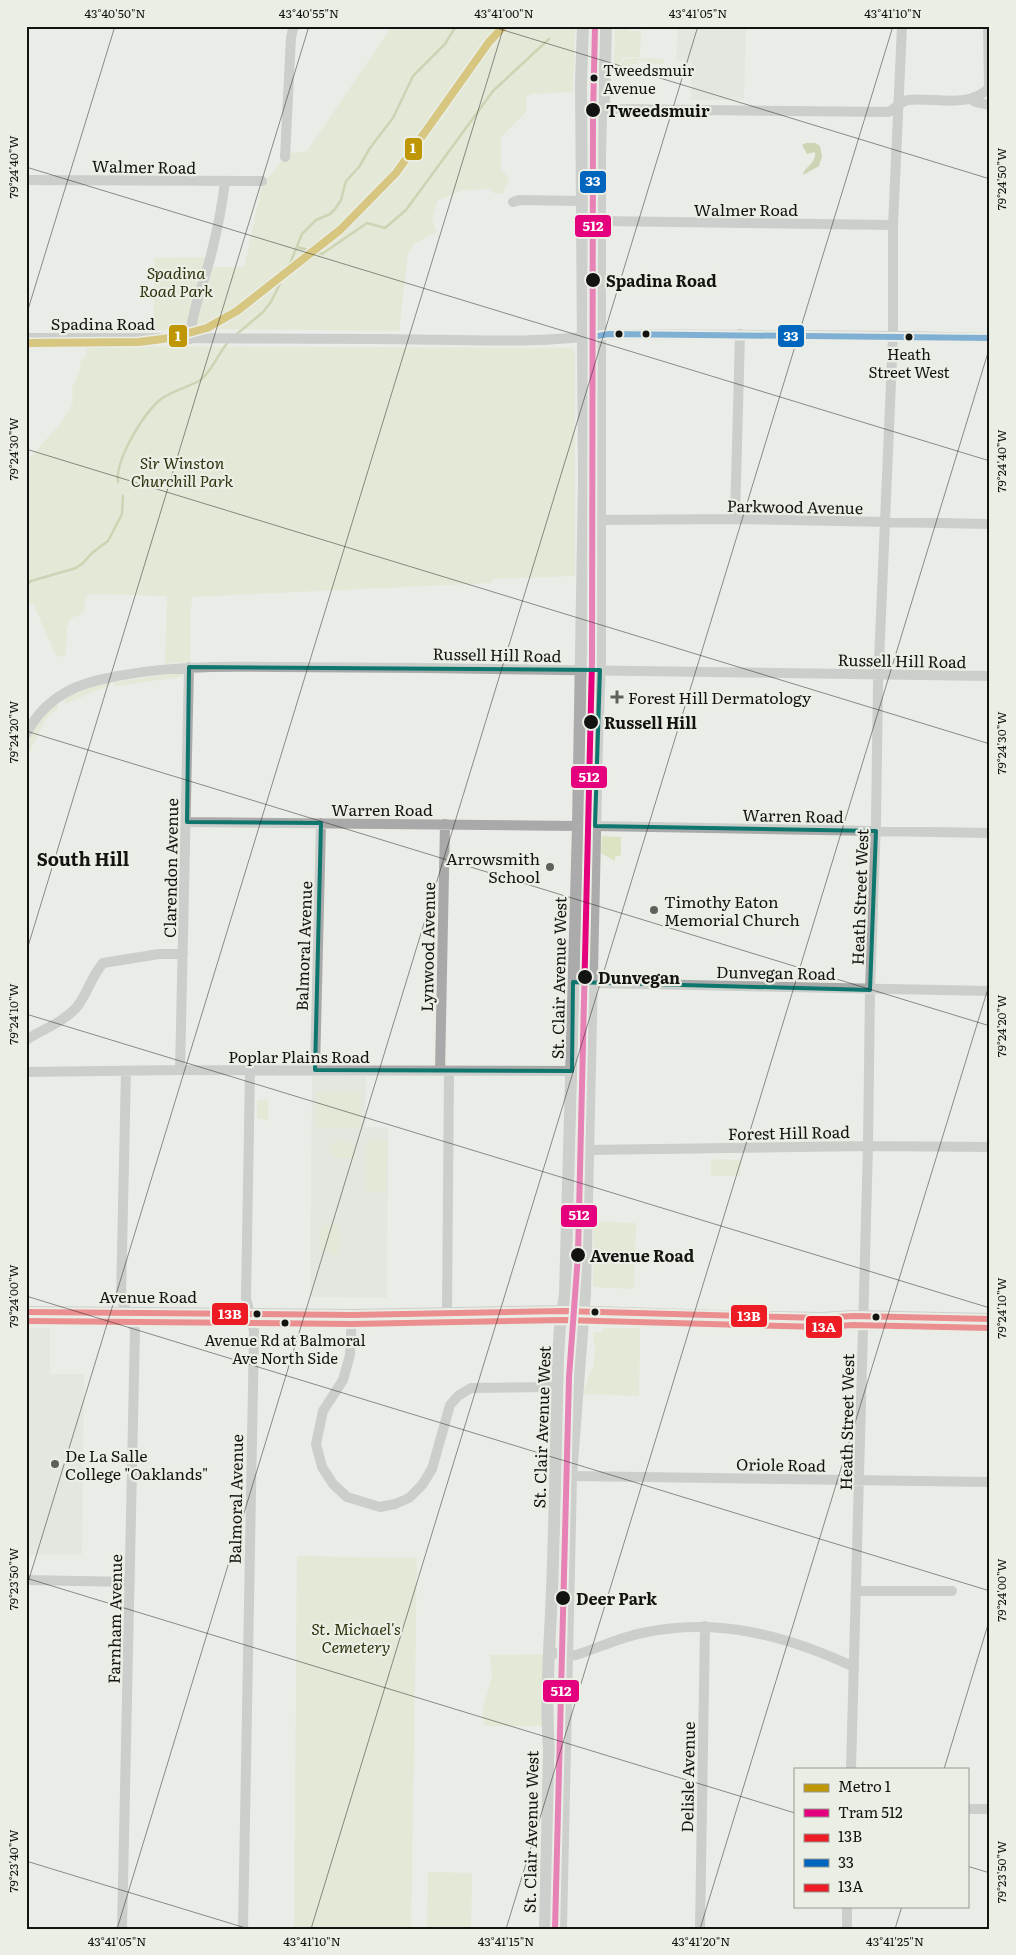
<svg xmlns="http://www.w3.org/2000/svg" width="1016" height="1955" viewBox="0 0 1016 1955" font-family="Literata,serif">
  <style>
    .built { fill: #dee0d6 }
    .green { fill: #dbe3c3 }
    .water { fill: #aab676 }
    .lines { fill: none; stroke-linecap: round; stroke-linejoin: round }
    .stream { stroke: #aab676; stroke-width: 2.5 }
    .minor { stroke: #a9a9a9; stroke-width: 10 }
    .major { stroke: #acabab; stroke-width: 12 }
    .bus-1-casing { stroke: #ebeee5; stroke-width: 10 }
    .bus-2-casing { stroke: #ebeee5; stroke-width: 10 }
    .bus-3-casing { stroke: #ebeee5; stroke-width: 10 }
    .bus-1 { stroke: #ed1c24; stroke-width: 6 }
    .bus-2 { stroke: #0065bd; stroke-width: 6 }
    .bus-3 { stroke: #ed1c24; stroke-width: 6 }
    .tram-1-casing { stroke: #ebeee5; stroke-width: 10 }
    .tram-1 { stroke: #e5007d; stroke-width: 6 }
    .metro-1-casing { stroke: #ebeee5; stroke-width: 11 }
    .metro-1 { stroke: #bf9704; stroke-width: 8 }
    .marked { fill: none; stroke: #0f766e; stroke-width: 4; stroke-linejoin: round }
    .ticks { fill: none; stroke: #131411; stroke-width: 1; stroke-opacity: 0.45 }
    .bus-dot { fill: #131411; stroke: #ebeee5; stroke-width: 2 }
    .poi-dot { fill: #5e605c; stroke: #ebeee5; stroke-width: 2 }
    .labels { text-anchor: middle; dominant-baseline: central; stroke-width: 4.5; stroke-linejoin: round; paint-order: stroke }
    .bus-label { font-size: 15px; fill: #131411; stroke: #ebeee5 }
    .stop-label { font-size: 16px; font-weight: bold; fill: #131411; stroke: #ebeee5; text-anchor: start }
    .street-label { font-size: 16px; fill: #131411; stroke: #ebeee5 }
    .park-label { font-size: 16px; font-style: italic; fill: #2e340e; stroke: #ebeee5 }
    .poi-label { font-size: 16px; fill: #131411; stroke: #ebeee5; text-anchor: start }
    .neighbourhood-label { font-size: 18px; font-weight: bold; fill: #131411; stroke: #ebeee5 }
    .line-badge { stroke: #ebeee5; stroke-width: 2 }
    .badge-label { font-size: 14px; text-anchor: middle; font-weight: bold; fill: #fff }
    .neatline { fill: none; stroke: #131411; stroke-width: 2 }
    .ticks-label { font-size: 12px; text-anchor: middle; fill: #131411 }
  </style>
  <rect width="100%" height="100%" fill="#eaece7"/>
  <!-- built -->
  <path class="built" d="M678 26H746L744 100H691L692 62 676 61Z
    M312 1076H366L365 1127 388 1128 387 1298 310 1297Z
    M26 1328H50V1374H84L82 1554 26 1555Z"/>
  <!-- green -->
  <path class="green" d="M392 26H575L573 92 531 94 526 98V112L501 137V169L509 178 503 194 493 193 489 189 463 190 438 200 432 219 437 232 414 244 408 253 399 331 198 329 196 323 213 267H244L262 186 269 176 289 153 307 151Z
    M615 26H626L629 31H641L640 57H624L618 66H614Z
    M627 58 664 59V64H645V61L639 60 638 64H631V70H621L622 62Z
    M207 257 187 327 182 330H154V258Z
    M99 346 572 348 575 352V576L493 579 492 583 192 597 190 617V661L165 664 167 596 91 594 87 595 83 614 71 618 67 629 66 654 62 657 56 656 33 603 26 604V462L59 425 73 403 72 388 80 370 81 359 86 356 87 348H94Z
    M178 673 183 675 181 677 115 686 114 682Z
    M110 682 111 685 65 704V698L92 686Z
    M55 703 59 707 46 719 26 759C26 733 39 722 55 703Z
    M602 836 621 837V855L615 857V861L601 853Z
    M317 1091H361V1128H316Z
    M257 1100H268V1121L257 1118Z
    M367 1139 387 1140 386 1192H367Z
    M335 1141H348L355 1148V1158H334L328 1148Z
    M711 1159 741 1160 740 1176H711Z
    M593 1221 636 1223 634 1289 593 1287Z
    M332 1223 336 1224C341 1233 341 1247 337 1255L334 1256 331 1252 322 1249 319 1238 322 1226 325 1225 329 1227Z
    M603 1328H640L639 1396 582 1394 594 1364 595 1348 593 1332H602Z
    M297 1556 417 1558 411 1929H294Z
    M545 1654 542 1726H484L482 1711 492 1676 490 1655Z
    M428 1872 472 1873 471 1929H427Z"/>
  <!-- water -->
  <path class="water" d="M806 143H815L820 146 822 156 819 166 803 175C804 167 817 163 815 152L807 154 802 145Z"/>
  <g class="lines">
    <!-- stream -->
    <path class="stream" d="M297 247 322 254 367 223 385 228 406 210 493 91 549 39
      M237 334 263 312 271 302 291 261 302 234 316 220 330 214 335 209 341 200 346 181 359 167 370 148 393 118 413 76 445 44 456 26
      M118 482C115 460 145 409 164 397 175 390 188 387 199 381 212 372 218 353 229 341
      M26 585 31 581 76 568 83 563 92 553 108 541 122 514 123 496"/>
    <!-- minor -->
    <path class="minor" d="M970 99 976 102 990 105
      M604 103 610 109 888 112C894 109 902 101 908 100 934 97 969 109 989 88L988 26
      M285 157 291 37 294 26
      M26 180 262 181
      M513 202 519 200 583 201
      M599 221 893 225
      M26 338C142 338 259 338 375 339 453 339 532 345 609 334L905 336 990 338
      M190 339C192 310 204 283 211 255 217 231 222 207 225 182
      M735 519 740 334
      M599 520 735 519 990 524
      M26 734C41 705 67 687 99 680 157 666 217 666 276 667 326 667 375 668 425 668 613 670 801 673 990 676
      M187 822 578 826
      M595 826 990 833
      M591 983 990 991
      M26 1040C43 1029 62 1023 76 1008 87 995 91 977 103 963L159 954H183
      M180 1070 189 667
      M315 1070 321 823
      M440 1071 445 824
      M26 1072 180 1070 572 1071
      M588 1150 868 1146 990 1147
      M447 1312 449 1071
      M352 1315 350 1355 343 1380 323 1411 316 1444 322 1467 333 1484 347 1497 380 1507 395 1504 409 1498 422 1485 432 1469 450 1405 458 1396 471 1388 558 1387
      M571 1476 990 1482
      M26 1580 130 1582
      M856 1591H952
      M550 1652 568 1656 576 1655C598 1648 619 1638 642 1633 717 1617 786 1635 854 1667
      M851 1769 868 1146 870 990 876 822 878 684 893 336V225L902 26
      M967 1809H990
      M122 1929 135 1330 121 1298 126 1071
      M243 1929 254 1331 246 1298 250 1071
      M700 1929 705 1626
      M847 1929V1906"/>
    <!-- major -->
    <path class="major" d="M26 1312 352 1315 563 1311 719 1316 822 1318 853 1316 990 1319
      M545 1929 549 1749C545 1696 550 1643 552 1590 555 1513 556 1436 558 1359L560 1327 565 1294 578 826 584 480 581 82 583 26
      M561 1929 571 1476 585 1294 597 744 600 661V155L601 117 604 103 606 26"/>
    <!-- bus-1 casing -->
    <g class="bus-1-casing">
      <path id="bus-1" d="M26 1312 352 1315 563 1311 822 1318 853 1316 990 1319"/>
    </g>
    <!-- bus-2 casing -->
    <g class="bus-2-casing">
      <path id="bus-2" d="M592 337 609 334 990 338
        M592 337 594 26"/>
    </g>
    <!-- bus-3 casing -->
    <g class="bus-3-casing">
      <path id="bus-3" d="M26 1321 352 1324 563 1320 822 1327 853 1325 990 1328"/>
    </g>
    <!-- bus-1 -->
    <use href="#bus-1" class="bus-1"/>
    <!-- bus-2 -->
    <use href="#bus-2" class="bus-2"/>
    <!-- bus-3 -->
    <use href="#bus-3" class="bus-3"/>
    <!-- tram-1 casing -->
    <g class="tram-1-casing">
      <path id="tram-1" d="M555 1929 569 1377 578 1255 592 661 593 116 595 26"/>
    </g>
    <!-- tram-1 -->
    <use href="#tram-1" class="tram-1"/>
    <!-- metro-1 casing -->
    <g class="metro-1-casing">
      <path id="metro-1" d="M26 343 139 342 170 338 207 328 237 311 340 230 396 173 489 42 504 26"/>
    </g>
    <!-- metro-1 -->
    <use href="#metro-1" class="metro-1"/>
  </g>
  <!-- marked area -->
  <path d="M0 0H1016V1955H0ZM189 667 600 670 595 826 876 831 870 990 573 982 572 1071 315 1070 321 823 187 822Z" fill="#eaece7" fill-opacity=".55" fill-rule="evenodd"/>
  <path class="marked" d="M189 667 600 670 595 826 876 831 870 990 573 982 572 1071 315 1070 321 823 187 822Z"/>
  <!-- ticks -->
  <path class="ticks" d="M490 26 990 179M26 167 990 461M26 316 115 26M26 449 990 744M26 731 990 1026M26 953 309 26M26 1014 990 1308M26 1296 990 1591M26 1578 795 1813M26 1589 504 26M944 1769 990 1618M26 1861 249 1929M967 1866 990 1873M117 1929 698 26M311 1929 893 26M506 1929 990 346M700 1929 990 982M895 1929 902 1906"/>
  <!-- markers -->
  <g class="bus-dot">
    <circle cx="594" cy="78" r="4.5"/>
    <circle cx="593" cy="110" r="8"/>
    <circle cx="593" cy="280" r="8"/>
    <circle cx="619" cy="334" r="4.5"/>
    <circle cx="646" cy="334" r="4.5"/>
    <circle cx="909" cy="337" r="4.5"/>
    <circle cx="591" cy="722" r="8"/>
    <circle cx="585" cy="977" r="8"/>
    <circle cx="578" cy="1255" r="8"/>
    <circle cx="595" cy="1312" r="4.5"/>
    <circle cx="257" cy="1314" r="4.5"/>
    <circle cx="876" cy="1317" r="4.5"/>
    <circle cx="285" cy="1323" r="4.5"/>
    <circle cx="563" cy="1598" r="8"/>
  </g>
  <g class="poi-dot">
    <path d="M614.5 689.5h5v5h5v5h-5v5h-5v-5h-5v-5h5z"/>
    <circle cx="550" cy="867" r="5"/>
    <circle cx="654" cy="910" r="5"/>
    <circle cx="55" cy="1464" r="5"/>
  </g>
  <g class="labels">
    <!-- bus labels -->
    <g class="bus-label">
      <text x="603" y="69" text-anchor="start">Tweedsmuir<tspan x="603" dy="18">Avenue</tspan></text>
      <text x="909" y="353">Heath<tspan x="909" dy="18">Street West</tspan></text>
      <text x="285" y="1339">Avenue Rd at Balmoral<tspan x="285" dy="18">Ave North Side</tspan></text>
    </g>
    <!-- stop labels -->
    <g class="stop-label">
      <text x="606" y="110">Tweedsmuir</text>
      <text x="606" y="280">Spadina Road</text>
      <text x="604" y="722">Russell Hill</text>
      <text x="598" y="977">Dunvegan</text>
      <text x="590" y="1255">Avenue Road</text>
      <text x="576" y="1598">Deer Park</text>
    </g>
    <!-- street labels -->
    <g class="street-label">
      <text transform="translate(144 166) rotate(1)">Walmer Road</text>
      <text x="746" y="209">Walmer Road</text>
      <text x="103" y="323">Spadina Road</text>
      <text transform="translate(795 506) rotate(1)">Parkwood Avenue</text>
      <text transform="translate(497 654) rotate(1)">Russell Hill Road</text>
      <text transform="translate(902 660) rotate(1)">Russell Hill Road</text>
      <text x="382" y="809">Warren Road</text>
      <text transform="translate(793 815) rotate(1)">Warren Road</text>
      <text transform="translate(170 868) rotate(-89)">Clarendon Avenue</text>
      <text transform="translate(859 897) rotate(-88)">Heath Street West</text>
      <text transform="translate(303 946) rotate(-88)">Balmoral Avenue</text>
      <text transform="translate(427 947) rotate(-89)">Lynwood Avenue</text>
      <text transform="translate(776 972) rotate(1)">Dunvegan Road</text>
      <text transform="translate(558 978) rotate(-89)">St. Clair Avenue West</text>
      <text x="299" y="1056">Poplar Plains Road</text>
      <text transform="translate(789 1132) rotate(-1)">Forest Hill Road</text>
      <text x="148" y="1296">Avenue Road</text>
      <text transform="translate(846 1422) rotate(-89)">Heath Street West</text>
      <text transform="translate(541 1427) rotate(-88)">St. Clair Avenue West</text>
      <text transform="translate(781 1464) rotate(1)">Oriole Road</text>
      <text transform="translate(235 1499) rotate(-89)">Balmoral Avenue</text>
      <text transform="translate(114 1619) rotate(-89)">Farnham Avenue</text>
      <text transform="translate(687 1777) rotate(-89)">Delisle Avenue</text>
      <text transform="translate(530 1832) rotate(-89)">St. Clair Avenue West</text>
    </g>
    <!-- park labels -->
    <g class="park-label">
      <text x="176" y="272">Spadina<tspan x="176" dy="18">Road Park</tspan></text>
      <text x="182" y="462">Sir Winston<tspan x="182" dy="18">Churchill Park</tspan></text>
      <text x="356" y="1628">St. Michael's<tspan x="356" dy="18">Cemetery</tspan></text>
    </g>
    <!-- poi labels -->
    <g class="poi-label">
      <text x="628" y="697">Forest Hill Dermatology</text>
      <text x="540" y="858" text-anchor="end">Arrowsmith<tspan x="540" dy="18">School</tspan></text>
      <text x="664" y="901">Timothy Eaton<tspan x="664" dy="18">Memorial Church</tspan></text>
      <text x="65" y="1455">De La Salle<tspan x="65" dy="18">College "Oaklands"</tspan></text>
    </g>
    <!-- neighbourhood labels -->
    <g class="neighbourhood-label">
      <text x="83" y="858">South Hill</text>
    </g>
  </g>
  <g class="line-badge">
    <rect x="404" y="137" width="19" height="24" rx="5" fill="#bf9704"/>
    <rect x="579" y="170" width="28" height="24" rx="5" fill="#0065bd"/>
    <rect x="574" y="214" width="38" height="24" rx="5" fill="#e5007d"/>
    <rect x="168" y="324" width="20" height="24" rx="5" fill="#bf9704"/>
    <rect x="777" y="324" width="28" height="24" rx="5" fill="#0065bd"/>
    <rect x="570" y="765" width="38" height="24" rx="5" fill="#e5007d"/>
    <rect x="560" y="1204" width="38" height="24" rx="5" fill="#e5007d"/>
    <rect x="211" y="1302" width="38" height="24" rx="5" fill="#ed1c24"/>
    <rect x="730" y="1304" width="38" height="24" rx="5" fill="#ed1c24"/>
    <rect x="805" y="1315" width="38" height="24" rx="5" fill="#ed1c24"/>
    <rect x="542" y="1679" width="38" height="24" rx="5" fill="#e5007d"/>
  </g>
  <g class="badge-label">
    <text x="413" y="153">1</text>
    <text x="593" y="186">33</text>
    <text x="593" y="231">512</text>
    <text x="178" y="341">1</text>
    <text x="791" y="341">33</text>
    <text x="589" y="782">512</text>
    <text x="579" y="1220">512</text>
    <text x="230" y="1319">13B</text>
    <text x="749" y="1321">13B</text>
    <text x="824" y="1332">13A</text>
    <text x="561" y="1696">512</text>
  </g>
  <!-- border -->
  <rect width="1016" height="1955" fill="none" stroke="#ebeee5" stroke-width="55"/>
  <!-- legend -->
  <rect x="794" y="1768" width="175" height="140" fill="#ebeee5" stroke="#959790"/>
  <rect x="804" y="1784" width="25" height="8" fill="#bf9704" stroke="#959790"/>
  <text x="838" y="1792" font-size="15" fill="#131411">Metro 1</text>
  <rect x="804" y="1809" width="25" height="8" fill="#e5007d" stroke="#959790"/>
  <text x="838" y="1818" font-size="15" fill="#131411">Tram 512</text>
  <rect x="804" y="1834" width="25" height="8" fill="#ed1c24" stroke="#959790"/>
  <text x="838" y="1842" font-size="15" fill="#131411">13B</text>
  <rect x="804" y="1859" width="25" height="8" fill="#0065bd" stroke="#959790"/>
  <text x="838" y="1868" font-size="15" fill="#131411">33</text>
  <rect x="804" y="1884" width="25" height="8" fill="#ed1c24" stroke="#959790"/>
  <text x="838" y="1892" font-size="15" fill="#131411">13A</text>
  <rect x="28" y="28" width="960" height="1900" class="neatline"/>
  <g class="ticks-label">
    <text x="115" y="18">43°40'50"N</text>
    <text x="309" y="18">43°40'55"N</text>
    <text x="504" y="18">43°41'00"N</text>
    <text x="698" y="18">43°41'05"N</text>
    <text x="893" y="18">43°41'10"N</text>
    <text transform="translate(14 167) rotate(-90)" y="4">79°24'40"W</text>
    <text transform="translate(1002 179) rotate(-90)" y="4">79°24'50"W</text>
    <text transform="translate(14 449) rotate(-90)" y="4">79°24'30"W</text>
    <text transform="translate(1002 461) rotate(-90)" y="4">79°24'40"W</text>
    <text transform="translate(14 732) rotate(-90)" y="4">79°24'20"W</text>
    <text transform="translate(1002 743) rotate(-90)" y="4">79°24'30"W</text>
    <text transform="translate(14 1014) rotate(-90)" y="4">79°24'10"W</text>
    <text transform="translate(1002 1026) rotate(-90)" y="4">79°24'20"W</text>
    <text transform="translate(14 1296) rotate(-90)" y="4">79°24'00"W</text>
    <text transform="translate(1002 1308) rotate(-90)" y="4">79°24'10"W</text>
    <text transform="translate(14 1579) rotate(-90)" y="4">79°23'50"W</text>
    <text transform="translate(1002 1590) rotate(-90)" y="4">79°24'00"W</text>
    <text transform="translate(14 1861) rotate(-90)" y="4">79°23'40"W</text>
    <text transform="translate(1002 1872) rotate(-90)" y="4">79°23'50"W</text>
    <text x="117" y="1946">43°41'05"N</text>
    <text x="312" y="1946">43°41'10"N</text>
    <text x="506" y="1946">43°41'15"N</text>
    <text x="701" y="1946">43°41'20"N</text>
    <text x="895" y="1946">43°41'25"N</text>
  </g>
</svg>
